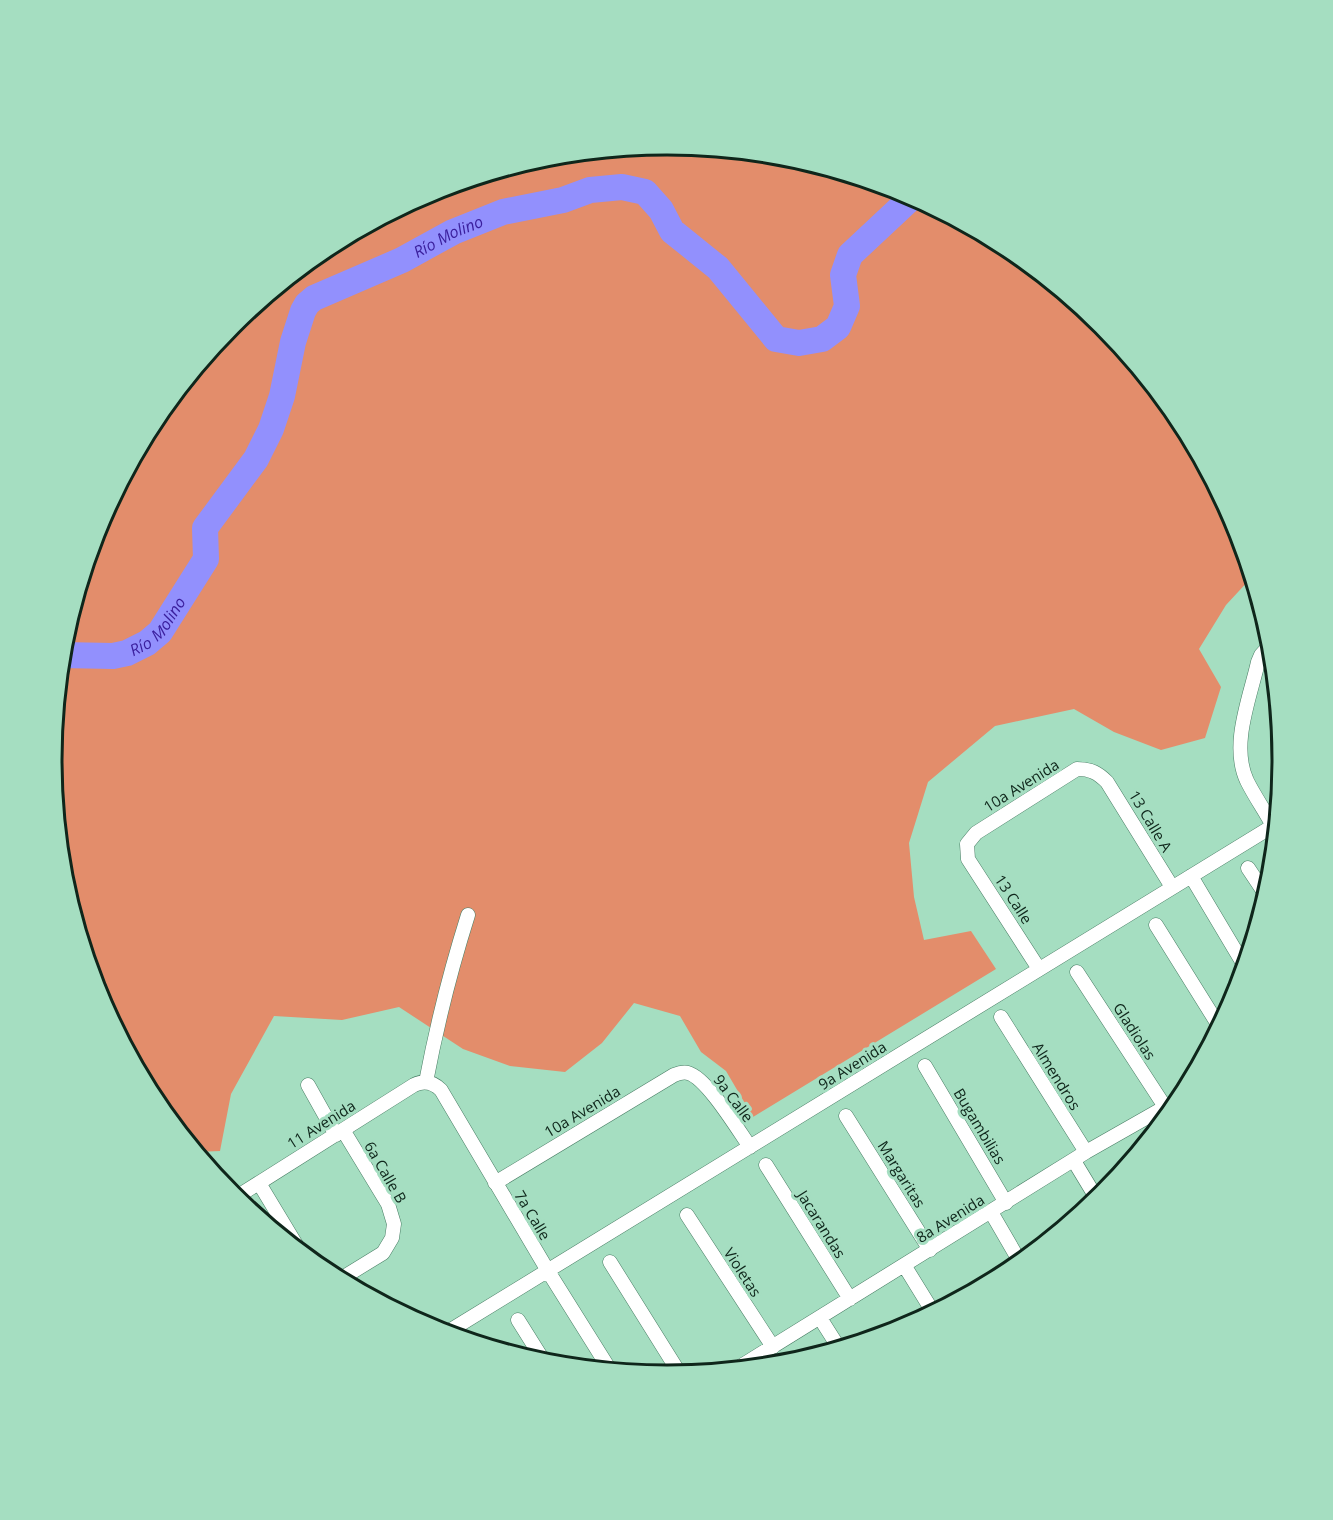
<svg xmlns="http://www.w3.org/2000/svg" width="1333" height="1520" viewBox="0 0 1333 1520" font-family="'Open Sans',sans-serif">
  <style>
    .green { fill: #e38d6b }
    .lines { fill: none; stroke-linecap: round; stroke-linejoin: round }
    .river { stroke: #9290fd; stroke-width: 26 }
    .minor-casing { stroke: #487d64; stroke-width: 15 }
    .minor { stroke: #fff; stroke-width: 14 }
    .labels { text-anchor: middle; dominant-baseline: central; stroke-width: 6; stroke-linejoin: round; paint-order: stroke }
    .street-label { font-size: 15px; fill: #0f261b; stroke: #a5dec1 }
    .water-label { font-size: 16px; font-style: italic; fill: #3a1f9d; stroke: #a5dec1 }
    .rim { fill: none; stroke: #0f261b; stroke-width: 3 }
  </style>
  <rect width="100%" height="100%" fill="#a5dec1"/>
  <!-- green -->
  <path class="green" d="M667 145 787 156 902 191 1009 248 1102 325 1178 418 1235 525 1251 578 1226 605 1199 649 1221 687 1205 738 1161 750 1114 732 1074 709 995 726 928 782 909 843 914 897 924 940 971 931 996 969 753 1117 726 1071 701 1052 680 1016 634 1003 602 1043 565 1072 510 1066 463 1049 399 1007 342 1020 274 1016 231 1094 220 1151 196 1152 155 1102 98 995 63 880 51 760 63 640 98 524 155 418 232 325 325 248 431 191 547 156Z"/>
  <g class="lines">
    <!-- river -->
    <path class="river" id="s1" d="M61 655 113 656 127 653 147 643 160 632 206 559 205 528 256 459 271 429 282 396 293 342 303 311 307 304 314 298 402 260 453 232 503 212 563 200 590 190 622 187 645 192 661 210 672 231 718 268 776 339 799 343 822 339 838 327 847 306 843 275 850 255 912 197"/>
    <!-- minor casing -->
    <g class="minor-casing">
      <path id="minor" d="M1271 644 1261 655 1258 662C1250 698 1230 745 1247 781 1255 797 1265 811 1273 826
        M1248 868 1266 895
        M1191 876 1244 965
        M1156 925 1219 1026
        M1039 969 968 859 967 844 976 833 1077 769C1091 769 1098 773 1107 782L1172 887
        M1077 972 1169 1113
        M1001 1017 1086 1152
        M925 1066 1006 1203
        M426 1082C437 1024 450 972 468 915
        M308 1085 336 1135
        M846 1116 930 1250
        M1074 1161 1097 1199
        M766 1165 850 1299
        M259 1183 300 1251
        M495 1183 674 1075C679 1073 684 1072 688 1073 707 1078 738 1130 750 1147
        M235 1198 414 1085C424 1080 433 1082 441 1090L548 1271 610 1370
        M991 1212 1020 1262
        M687 1215 773 1347
        M610 1262 680 1374
        M904 1265 933 1312
        M339 1280 383 1253 392 1238 394 1224 388 1204 343 1130
        M820 1318 839 1348
        M518 1320 545 1363
        M446 1333 1276 824
        M738 1368 1086 1152 1181 1098"/>
    </g>
    <!-- minor -->
    <use href="#minor" class="minor"/>
  </g>
  <g class="labels">
    <!-- street labels -->
    <g class="street-label">
      <text transform="translate(1021 785) rotate(-32)">10a Avenida</text>
      <text transform="translate(1151 821) rotate(59)">13 Calle A</text>
      <text transform="translate(1014 899) rotate(57)">13 Calle</text>
      <text transform="translate(1135 1031) rotate(57)">Gladiolas</text>
      <text transform="translate(852 1065) rotate(-32)">9a Avenida</text>
      <text transform="translate(1057 1076) rotate(58)">Almendros</text>
      <text transform="translate(734 1098) rotate(53)">9a Calle</text>
      <text transform="translate(582 1111) rotate(-31)">10a Avenida</text>
      <text transform="translate(321 1124) rotate(-32)">11 Avenida</text>
      <text transform="translate(980 1126) rotate(59)">Bugambilias</text>
      <text transform="translate(386 1172) rotate(60)">6a Calle B</text>
      <text transform="translate(902 1174) rotate(58)">Margaritas</text>
      <text transform="translate(533 1215) rotate(59)">7a Calle</text>
      <text transform="translate(950 1218) rotate(-32)">8a Avenida</text>
      <text transform="translate(822 1224) rotate(58)">Jacarandas</text>
      <text transform="translate(743 1272) rotate(57)">Violetas</text>
    </g>
    <!-- water labels -->
    <g class="water-label">
      <text stroke="none"><textPath href="#s1" startOffset="630">Río Molino</textPath></text>
      <text stroke="none"><textPath href="#s1" startOffset="108">Río Molino</textPath></text>
    </g>
  </g>
  <!-- crop -->
  <path d="M0 0H1333V1520H0ZM62 760a605 605 0 1 1 1210 0a605 605 0 1 1-1210 0Z" fill="#a5dec1" fill-rule="evenodd"/>
  <path class="rim" d="M62 760a605 605 0 1 1 1210 0a605 605 0 1 1-1210 0Z"/>
</svg>
